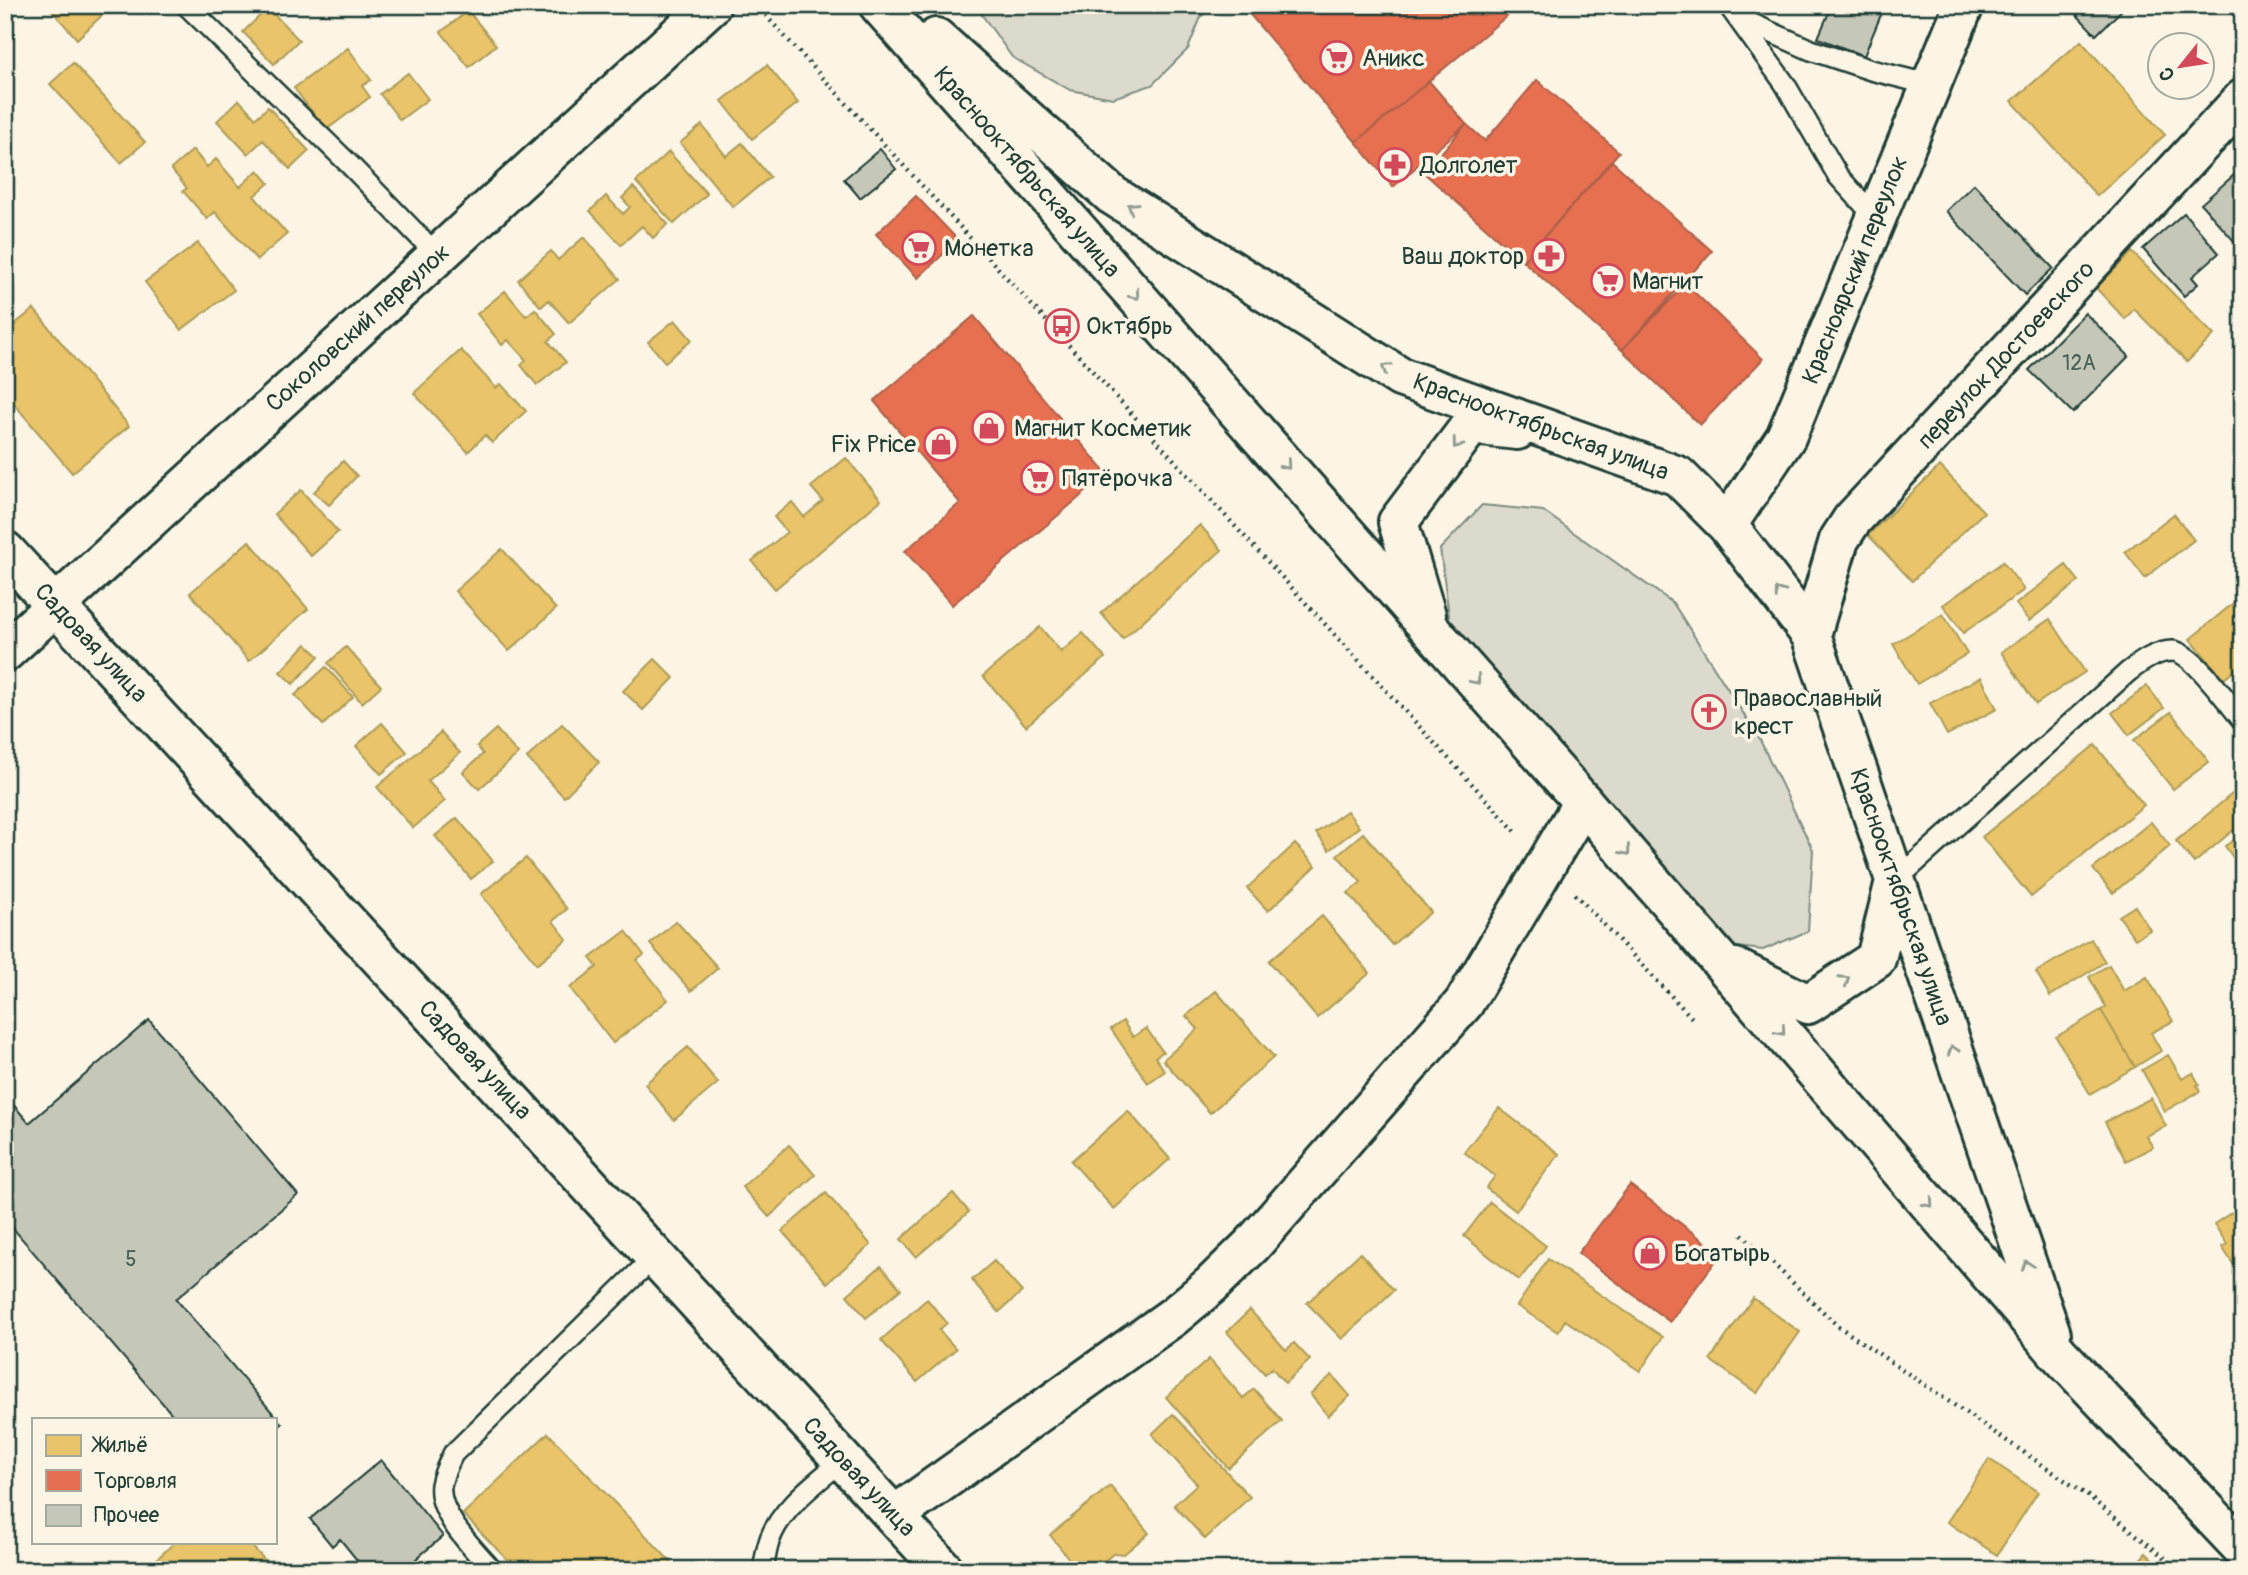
<svg xmlns="http://www.w3.org/2000/svg" width="2248" height="1575" viewBox="0 0 2248 1575" font-family="Pangolin,sans-serif">
  <style>
    .green { fill: #dcdacc; stroke: #7e8c80; stroke-width: 2 }
    .homes { fill: #e9c46a; stroke: #ac9c5a; stroke-width: 2 }
    .shops { fill: #e76f51; stroke: #ab6048; stroke-width: 2 }
    .building { fill: #c5c7b9; stroke: #1f3d34; stroke-width: 2 }
    .lines { fill: none; stroke-linecap: round; stroke-linejoin: round }
    .service-casing { stroke: #1f3d34; stroke-width: 24 }
    .minor-casing { stroke: #1f3d34; stroke-width: 44 }
    .secondary-casing { stroke: #1f3d34; stroke-width: 44 }
    .path { stroke: #1f3d34; stroke-width: 4.5; stroke-dasharray: 2 5; stroke-linecap: butt }
    .service { stroke: #fcf5e5; stroke-width: 19 }
    .minor { stroke: #fcf5e5; stroke-width: 38 }
    .secondary { stroke: #fcf5e5; stroke-width: 38 }
    .oneway { stroke: #8e998c }
    .labels { text-anchor: middle; dominant-baseline: central; stroke-width: 7; stroke-linejoin: round; paint-order: stroke }
    .number-label { font-size: 21px; fill: #486055 }
    .poi-label { font-size: 24px; fill: #1f3d34; stroke: #fcf5e5; text-anchor: start }
    .street-label { font-size: 24px; fill: #1f3d34; stroke: #fcf5e5 }
  </style>
  <rect width="100%" height="100%" fill="#fcf5e5"/>
  <filter id="ink" filterUnits="userSpaceOnUse"><feTurbulence type="fractalNoise" baseFrequency=".0143" numOctaves="2"/><feDisplacementMap in="SourceGraphic" scale="14" xChannelSelector="R" yChannelSelector="G"/><feConvolveMatrix kernelMatrix="1 2 1 2 8 2 1 2 1" color-interpolation-filters="sRGB"/></filter>
  <g filter="url(#ink)">
    <!-- green -->
    <path class="green" d="M975 5H1211L1201 17 1188 49 1152 85 1113 98 1070 90 1012 57Z
      M1482 505 1543 511 1673 603 1759 738 1813 850 1808 931 1763 950 1721 945 1452 638 1440 549Z"/>
    <!-- homes -->
    <path class="homes" d="M47 5H113L77 39Z
      M268 8 299 40 274 64 243 32Z
      M468 11 496 45 469 67 441 32Z
      M2081 41 2165 135 2097 196 2012 101Z
      M348 48 371 80 362 86 370 97 326 130 294 88Z
      M73 63 145 142 121 163 50 84Z
      M767 65 798 103 752 139 722 101Z
      M408 73 428 99 400 120 380 94Z
      M239 100 256 118 268 107 309 151 290 169 263 140 248 154 217 121Z
      M702 125 726 156 742 143 770 177 733 207 680 143Z
      M193 150 207 167 216 159 240 187 258 170 269 183 254 196 287 234 257 260 215 212 207 219 183 191 187 188 171 169Z
      M669 152 707 194 674 224 636 182Z
      M633 187 668 224 653 238 642 226 621 245 590 211 606 196 623 214 630 207 622 198Z
      M584 237 620 279 569 323 549 300 541 307 518 280 551 251 558 260Z
      M198 243 234 290 181 330 145 282Z
      M2132 252 2214 335 2187 362 2134 309 2125 319 2096 288Z
      M505 291 526 316 535 309 556 334 548 341 566 362 537 385 521 365 526 360 508 340 502 345 477 314Z
      M34 309 129 426 72 473 5 393V332Z
      M675 320 692 340 665 362 648 342Z
      M461 350 496 388 501 384 526 411 492 443 485 435 468 452 414 393Z
      M846 458 881 500 775 589 752 561 787 532 774 517 792 502 804 517 823 501 811 487Z
      M343 461 357 476 329 505 314 492Z
      M1940 466 1984 512 1912 581 1868 535Z
      M301 490 338 532 311 556 274 514Z
      M2174 514 2194 540 2145 578 2125 552Z
      M1200 525 1222 550 1123 639 1101 613Z
      M249 541 308 609 249 661 190 593Z
      M502 549 556 609 509 651 455 591Z
      M2003 562 2024 590 1963 633 1943 605Z
      M2066 565 2079 581 2029 621 2016 604Z
      M2243 595V664L2224 679 2190 639Z
      M1943 614 1967 654 1917 684 1893 644Z
      M2050 619 2085 672 2036 704 2001 652Z
      M1040 627 1061 652 1083 633 1105 658 1026 726 983 676Z
      M306 644 319 656 293 684 280 672Z
      M346 647 381 686 362 703 328 663Z
      M655 659 674 678 643 710 623 691Z
      M326 667 353 697 323 725 295 695Z
      M1981 677 1997 709 1947 735 1930 703Z
      M2147 686 2164 708 2129 735 2112 713Z
      M2171 712 2209 762 2173 789 2134 740Z
      M382 723 407 752 381 774 356 746Z
      M562 724 599 762 564 797 527 758Z
      M496 729 518 754 479 789 463 772 483 754 477 746Z
      M441 732 460 753 428 781 445 801 413 828 377 787Z
      M2095 745 2144 805 2031 897 1982 837Z
      M2239 788 2243 792V822L2194 863 2176 841Z
      M1347 811 1359 827 1329 850 1316 833Z
      M457 818 493 861 471 879 435 836Z
      M2151 822 2170 846 2113 893 2093 869Z
      M1363 833 1431 912 1392 945 1348 893 1361 882 1337 855Z
      M2243 834V858L2236 862 2225 846Z
      M1295 844 1316 866 1268 911 1247 888Z
      M526 858 567 909 553 921 567 939 537 964 481 894Z
      M2135 906 2150 930 2135 939 2119 916Z
      M1322 916 1370 973 1317 1018 1269 961Z
      M676 921 718 968 691 991 650 944Z
      M626 931 644 955 637 960 668 1000 613 1043 570 988 597 967 590 958Z
      M2091 939 2105 962 2050 996 2036 972Z
      M2109 965 2124 991 2147 977 2173 1021 2151 1033 2161 1051 2135 1067 2101 1010 2106 1007 2089 977Z
      M1216 991 1274 1057 1210 1113 1163 1060 1198 1029 1186 1016Z
      M2101 1010 2135 1067 2090 1094 2056 1037Z
      M1123 1021 1133 1037 1146 1028 1163 1052 1155 1057 1165 1071 1148 1083 1111 1029Z
      M688 1047 718 1083 674 1120 645 1084Z
      M2168 1055 2182 1079 2193 1073 2199 1084 2197 1085 2200 1091 2165 1111 2142 1070Z
      M2151 1098 2166 1126 2146 1136 2153 1147 2126 1161 2105 1122Z
      M1499 1108 1559 1154 1516 1211 1486 1188 1495 1176 1464 1152Z
      M1128 1111 1170 1159 1114 1209 1071 1161Z
      M789 1145 815 1175 769 1217 742 1187Z
      M826 1193 871 1245 827 1283 782 1231Z
      M953 1193 969 1212 916 1257 901 1239Z
      M1490 1202 1546 1246 1519 1280 1464 1236Z
      M2243 1205V1279L2222 1247 2227 1244 2214 1224Z
      M1360 1253 1394 1290 1342 1339 1307 1303Z
      M1548 1259 1663 1337 1640 1371 1565 1320 1558 1332 1517 1306Z
      M994 1261 1022 1292 999 1312 972 1280Z
      M881 1266 901 1289 866 1318 847 1295Z
      M1753 1298 1800 1332 1757 1393 1710 1360Z
      M927 1299 947 1323 939 1330 956 1349 917 1382 881 1340Z
      M1250 1310 1286 1350 1294 1343 1310 1360 1285 1383 1272 1368 1265 1374 1227 1332Z
      M1209 1359 1243 1398 1254 1389 1282 1421 1228 1468 1166 1397Z
      M1332 1375 1350 1396 1328 1416 1310 1394Z
      M1173 1414 1250 1497 1205 1539 1174 1505 1197 1484 1152 1434Z
      M548 1433 672 1563 665 1570H517L463 1514Z
      M1989 1459 2038 1492 1997 1555 1947 1522Z
      M1110 1486 1149 1533 1124 1554 1114 1553 1094 1570H1078L1050 1535Z
      M175 1542H248L274 1570H145Z
      M2146 1553 2164 1570H2131Z"/>
    <!-- shops -->
    <path class="shops" d="M1242 5H1520L1356 142Z
      M1537 80 1619 152 1523 261 1424 173 1466 124 1485 141Z
      M1429 81 1466 124 1393 187 1356 142Z
      M1612 161 1712 251 1622 350 1523 261Z
      M916 196 958 240 918 278 876 234Z
      M1686 284 1763 359 1700 425 1622 350Z
      M974 316 1107 474 952 605 905 551 960 503 874 401Z
      M1630 1185 1721 1254 1670 1322 1578 1253Z"/>
    <!-- building -->
    <path class="building" d="M1832 5H1885L1864 56 1818 38Z
      M2087 5H2127L2096 35 2077 15Z
      M880 149 896 169 860 198 844 179Z
      M2243 167V251L2201 204Z
      M1974 184 2053 268 2025 295 1946 211Z
      M2184 213 2219 253 2192 277 2198 284 2184 296 2143 249Z
      M2085 313 2129 356 2073 413 2029 370Z
      M149 1020 298 1195 176 1299 282 1424 275 1431V1419H176L5 1219V1095L29 1123Z
      M381 1460 443 1536 416 1559 424 1570H365L340 1539 332 1546 310 1519Z"/>
    <g class="lines">
      <!-- service casing -->
      <g class="service-casing">
        <path id="service" d="M186 5 348 163 438 256
          M1728 5 1785 84 1838 176 1876 218
          M1739 18 1811 50 1871 70 1931 85
          M1895 881 2128 672C2141 662 2156 651 2173 651 2192 652 2230 705 2243 721
          M492 1570C474 1549 437 1514 441 1485 443 1474 448 1464 453 1454L655 1256
          M763 1570C765 1561 766 1551 769 1542 779 1509 818 1481 843 1460"/>
      </g>
      <!-- minor casing -->
      <g class="minor-casing">
        <path id="minor" d="M5 551 944 1570
          M1811 635 1839 540 1852 520 2243 99
          M5 652 711 5
          M894 1516 1174 1316 1211 1285 1252 1245 1464 1003 1583 802"/>
      </g>
      <!-- secondary casing -->
      <g class="secondary-casing">
        <path id="secondary" d="M879 5 1583 802 2058 1353 2243 1549
          M936 38 1112 195 1400 377 1678 476 1727 525 1811 635 2051 1334
          M1727 525 1786 437 1964 5
          M1426 615 1398 522 1471 425 1517 430
          M1735 968 1808 1004 1876 959 1895 881"/>
      </g>
      <!-- path -->
      <path class="path" d="M756 5 1518 834
        M1575 894 1692 1018
        M1742 1234 1838 1326 2088 1496 2180 1570"/>
      <!-- service -->
      <use href="#service" class="service"/>
      <!-- minor -->
      <use href="#minor" class="minor"/>
      <!-- secondary -->
      <use href="#secondary" class="secondary"/>
    </g>
    <!-- one-way arrows -->
    <defs><path id="oneway-chevron" d="M-2-3.5L2.5 0L-2 3.5" fill="none" stroke-width="1.6" stroke-linecap="round" stroke-linejoin="round" transform="scale(1.75)"/></defs>
    <g class="oneway">
      <use href="#oneway-chevron" transform="translate(1132 207) rotate(-148)"/>
      <use href="#oneway-chevron" transform="translate(1135 295) rotate(49)"/>
      <use href="#oneway-chevron" transform="translate(1386 368) rotate(-148)"/>
      <use href="#oneway-chevron" transform="translate(1457 444) rotate(127)"/>
      <use href="#oneway-chevron" transform="translate(1286 465) rotate(49)"/>
      <use href="#oneway-chevron" transform="translate(1779 592) rotate(-127)"/>
      <use href="#oneway-chevron" transform="translate(1476 680) rotate(49)"/>
      <use href="#oneway-chevron" transform="translate(1626 851) rotate(49)"/>
      <use href="#oneway-chevron" transform="translate(1845 980) rotate(-33)"/>
      <use href="#oneway-chevron" transform="translate(1781 1031) rotate(49)"/>
      <use href="#oneway-chevron" transform="translate(1953 1050) rotate(-109)"/>
      <use href="#oneway-chevron" transform="translate(1929 1203) rotate(49)"/>
      <use href="#oneway-chevron" transform="translate(2027 1265) rotate(-109)"/>
    </g>
  </g>
  <!-- icons -->
  <defs>
    <g id="supermarket-ring" transform="scale(1.75)"><circle r="9.5" fill="#fcf5e5" stroke="#d1495b" stroke-width="1.5"/><path d="M-6-5.5h2.5l.6 2H6L4.5 2H-2.5L-4.4-4H-6ZM-1.5 3.2a1.3 1.3 0 1 0 .1 0ZM3 3.2a1.3 1.3 0 1 0 .1 0Z" fill="#d1495b"/></g>
    <g id="pharmacy-ring" transform="scale(1.75)"><circle r="9.5" fill="#fcf5e5" stroke="#d1495b" stroke-width="1.5"/><path d="M-2-6h4v4h4v4h-4v4h-4v-4h-4v-4h4Z" fill="#d1495b"/></g>
    <g id="bus-ring" transform="scale(1.75)"><circle r="9.5" fill="#fcf5e5" stroke="#d1495b" stroke-width="1.5"/><path d="M-5-6H5V4H4V6H2V4H-2V6H-4V4H-5ZM-3.5-4V0h7V-4ZM-3.5 1.2v1.5H-2V1.2ZM2 1.2v1.5H3.5V1.2Z" fill="#d1495b"/></g>
    <g id="shop-ring" transform="scale(1.75)"><circle r="9.5" fill="#fcf5e5" stroke="#d1495b" stroke-width="1.5"/><path d="M-5-2.5h2.3a2.7 3.5 0 0 1 5.4 0H5L5.5 6h-11ZM-1.5-2.5h3a1.5 2.3 0 0 0-3 0Z" fill="#d1495b"/></g>
    <g id="church-ring" transform="scale(1.75)"><circle r="9.5" fill="#fcf5e5" stroke="#d1495b" stroke-width="1.5"/><path d="M-1.2-6h2.4v3.5h3.3v2.4h-3.3V6h-2.4V-.1h-3.3v-2.4h3.3Z" fill="#d1495b"/></g>
  </defs>
  <g fill-rule="evenodd">
    <use href="#supermarket-ring" x="1337" y="58"/>
    <use href="#pharmacy-ring" x="1395" y="165"/>
    <use href="#supermarket-ring" x="919" y="248"/>
    <use href="#pharmacy-ring" x="1549" y="256"/>
    <use href="#supermarket-ring" x="1608" y="281"/>
    <use href="#bus-ring" x="1062" y="326"/>
    <use href="#shop-ring" x="989" y="428"/>
    <use href="#shop-ring" x="941" y="444"/>
    <use href="#supermarket-ring" x="1038" y="478"/>
    <use href="#church-ring" x="1709" y="712"/>
    <use href="#shop-ring" x="1650" y="1253"/>
  </g>
  <g class="labels">
    <!-- number labels -->
    <g class="number-label">
      <text x="2079" y="363">12А</text>
      <text x="131" y="1259">5</text>
    </g>
    <!-- poi labels -->
    <g class="poi-label">
      <text x="1362" y="58">Аникс</text>
      <text x="1420" y="165">Долголет</text>
      <text x="944" y="248">Монетка</text>
      <text x="1524" y="256" text-anchor="end">Ваш доктор</text>
      <text x="1632" y="281">Магнит</text>
      <text x="1086" y="326">Октябрь</text>
      <text x="1014" y="428">Магнит Косметик</text>
      <text x="916" y="444" text-anchor="end">Fix Price</text>
      <text x="1062" y="478">Пятёрочка</text>
      <text x="1734" y="698">Православный<tspan x="1734" dy="28">крест</tspan></text>
      <text x="1674" y="1253">Богатырь</text>
    </g>
    <!-- street labels -->
    <g class="street-label">
      <text transform="translate(1027 172) rotate(49)">Краснооктябрьская улица</text>
      <text transform="translate(1855 270) rotate(-68)">Красноярский переулок</text>
      <text transform="translate(358 328) rotate(-42)">Соколовский переулок</text>
      <text transform="translate(2006 355) rotate(-47)">переулок Достоевского</text>
      <text transform="translate(1541 427) rotate(20)">Краснооктябрьская улица</text>
      <text transform="translate(91 643) rotate(47)">Садовая улица</text>
      <text transform="translate(1901 897) rotate(71)">Краснооктябрьская улица</text>
      <text transform="translate(475 1060) rotate(47)">Садовая улица</text>
      <text transform="translate(859 1477) rotate(47)">Садовая улица</text>
    </g>
  </g>
  <!-- margin -->
  <rect width="2248" height="1575" fill="none" stroke="#fcf5e5" stroke-width="28"/>
  <rect x="14" y="14" width="2220" height="1547" fill="none" stroke="#1f3d34" stroke-width="2.5" filter="url(#ink)"/>
  <!-- legend -->
  <rect x="32" y="1418" width="245" height="126" fill="#fcf5e5" stroke="#a4ab9e" stroke-width="2"/>
  <rect x="46" y="1435" width="35" height="21" fill="#e9c46a" stroke="#a4ab9e" stroke-width="2"/>
  <text x="94" y="1452" font-size="21" fill="#1f3d34">Жильё</text>
  <rect x="46" y="1470" width="35" height="21" fill="#e76f51" stroke="#a4ab9e" stroke-width="2"/>
  <text x="94" y="1488" font-size="21" fill="#1f3d34">Торговля</text>
  <rect x="46" y="1505" width="35" height="21" fill="#c5c7b9" stroke="#a4ab9e" stroke-width="2"/>
  <text x="94" y="1522" font-size="21" fill="#1f3d34">Прочее</text>
  <!-- north arrow -->
  <g transform="translate(2181 66) rotate(240)"><circle r="33" fill="#fcf5e5" stroke="#a4ab9e" stroke-width="2"/>
  <path d="M0-5L12 26L0 18L-12 26Z" fill="#d1495b"/>
  <text y="-10" font-size="19" font-weight="bold" text-anchor="middle" fill="#1f3d34">С</text>
  </g>
</svg>
